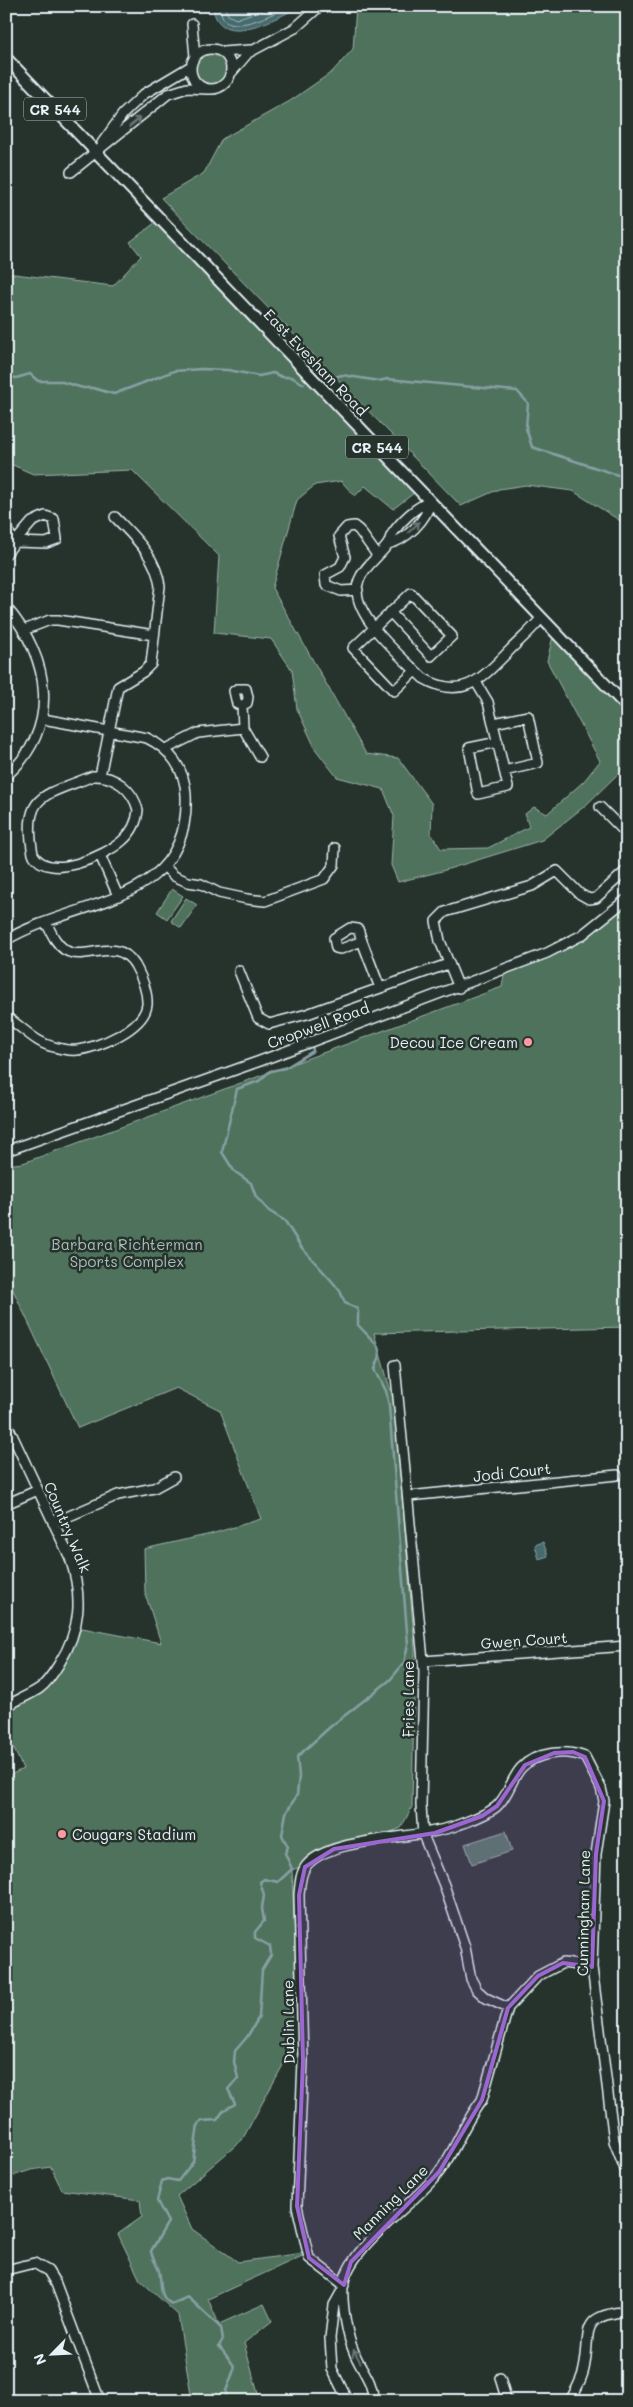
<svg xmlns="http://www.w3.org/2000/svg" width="633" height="2407" viewBox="0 0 633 2407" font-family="Mali,sans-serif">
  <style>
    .green { fill: #50725c; stroke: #9cb2aa }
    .water { fill: #466a6c; stroke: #87a0a4 }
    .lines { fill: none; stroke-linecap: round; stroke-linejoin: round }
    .shore { stroke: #a7bbc0; stroke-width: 1 }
    .stream { stroke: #87a0a4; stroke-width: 2.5 }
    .minor-casing { stroke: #e8f1f8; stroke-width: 12 }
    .major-casing { stroke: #e8f1f8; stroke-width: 14 }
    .minor { stroke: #26332d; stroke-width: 9 }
    .major { stroke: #26332d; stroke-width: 10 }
    .oneway { stroke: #6a7674 }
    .marked { fill: #9c67d0; fill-opacity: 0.2; stroke: #9c67d0; stroke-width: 4; stroke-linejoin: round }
    .poi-dot { fill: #ff9aa2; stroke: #26332d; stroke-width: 2 }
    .labels { text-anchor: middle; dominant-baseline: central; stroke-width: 5; stroke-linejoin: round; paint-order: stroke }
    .shield { fill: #26332d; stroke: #aeb8bb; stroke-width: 1 }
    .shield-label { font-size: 14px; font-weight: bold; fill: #e8f1f8 }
    .street-label { font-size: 15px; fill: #e8f1f8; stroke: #26332d }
    .poi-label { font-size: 15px; fill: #e8f1f8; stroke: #26332d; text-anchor: end }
    .park-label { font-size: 15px; fill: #abbeba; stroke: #26332d }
  </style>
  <rect width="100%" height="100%" fill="#26332d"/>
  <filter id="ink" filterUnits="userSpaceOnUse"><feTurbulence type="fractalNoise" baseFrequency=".02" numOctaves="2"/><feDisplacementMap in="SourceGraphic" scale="10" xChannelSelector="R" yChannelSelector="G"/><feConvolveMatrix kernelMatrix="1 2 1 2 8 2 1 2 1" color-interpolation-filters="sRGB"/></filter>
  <g filter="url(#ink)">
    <!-- green -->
    <path class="green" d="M356 6H627V528L619 520 573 491 526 485 499 489 461 506 161 198 204 173 222 139 290 101 332 72 353 49Z
      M191 69a20 20 0 1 1 40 0a20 20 0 1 1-40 0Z
      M160 219 418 490 393 509 365 486 355 496 341 481 315 485 297 500 272 588 366 754 398 758 432 804 431 834 441 849 488 848 529 827 525 814 534 807 547 814 584 781 600 761 547 661 554 632 627 707V765L586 805 542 840 442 871 398 882 391 865 394 816 383 789 337 777 316 750 297 709 292 670 271 639 214 633 219 556 132 470 33 474 6 462V273L113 286 141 256 130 242Z
      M172 889 183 896 167 919 157 912Z
      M186 898 197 905 181 928 171 921Z
      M627 899V1327L374 1333 394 1402 415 1649 412 1807 401 1828 292 1870 297 1988 283 2065 242 2140 177 2196 192 2229 238 2262 311 2252 208 2299 219 2324 264 2304 272 2321 244 2343 260 2401H192L178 2315 140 2280 118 2234 142 2217 140 2200 62 2190 51 2167 31 2170 6 2178V1777L23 1769 6 1731V1706L41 1688 77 1627 161 1643 145 1593 144 1549 211 1534 261 1519 220 1410 176 1388 78 1428 6 1275V1165L23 1163 502 987 505 970 582 935Z
      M506 1831 512 1851 472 1864 465 1844Z"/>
    <!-- water -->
    <path class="water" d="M213 6H301C279 17 217 52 213 6Z
      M543 1542 548 1556 539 1559 535 1545Z"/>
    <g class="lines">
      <!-- shore -->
      <path class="shore" d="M218 6 224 20C240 32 272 14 289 6
        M224 6 228 15 236 19 273 6"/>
      <!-- stream -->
      <path class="stream" d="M6 376 16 378 30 374 38 381H59L83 388H93L114 394 174 371 201 369 228 370 259 376 273 373 282 377H291L304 384
        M331 378 342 375 379 381 387 379 517 391 528 403 526 428 532 447 627 478
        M227 2401 226 2391 235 2367 219 2346 223 2339 221 2328 188 2297 172 2304C158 2298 162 2282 159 2271 157 2264 152 2259 151 2251L168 2222 157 2201 162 2181 167 2179 178 2181 193 2162 198 2124 202 2121 217 2120 224 2110 235 2104 228 2089 238 2078 234 2062 235 2051 247 2037 259 2017 262 1970 271 1955 270 1946 255 1938V1932L264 1921 262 1908 264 1895 260 1882 264 1879 278 1882 292 1869 285 1853 288 1847 282 1835 286 1813 297 1795 299 1776 297 1757 330 1727 390 1680 404 1663 408 1644 389 1406 386 1391 375 1369 380 1356 378 1346 358 1325V1311L356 1308 345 1303 340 1291 331 1280 301 1247 285 1221 269 1211 256 1197 251 1183 234 1171 222 1152 237 1089 259 1081 270 1071 285 1068 313 1051 312 1045"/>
      <!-- minor casing -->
      <g class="minor-casing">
        <path id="minor" d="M192 24 195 57
          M191 69a20 20 0 1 1 40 0a20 20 0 1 1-40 0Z
          M222 52 250 50
          M232 72 248 53 295 28 320 6
          M102 143 123 114 144 94 191 66
          M71 172 168 94 187 88 207 89
          M45 516 54 519 57 539 46 543 15 542 32 522Z
          M6 529 15 542 6 554
          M388 544C406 540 427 520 430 502 416 506 400 522 392 534 390 537 390 541 388 544 379 557 365 565 359 580 346 612 402 657 423 678 464 702 483 677 511 649 521 639 533 629 541 618
          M358 590 341 591 326 585 325 575 340 567 345 557 339 536 347 527 354 526 359 530 377 555
          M6 607C51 658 61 729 6 776
          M390 612 431 656 452 636 411 593C392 611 373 629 353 648L394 691 415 671
          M24 630 50 620H58L154 635
          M476 682 488 702 508 787 478 794 469 748 498 742
          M242 705 237 704 234 691 237 689H246L248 697 247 703 242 705 243 728
          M494 723 528 716 538 763 504 771
          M243 728 260 757
          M166 749 198 733 243 728
          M93 776C115 775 133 790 138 810 137 822 132 832 123 840 106 856 48 882 33 854 22 793 44 796 93 776Z
          M100 776 118 687 143 672 151 664 160 586C156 556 135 538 115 517
          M600 807 627 834
          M100 855 118 896
          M165 867 174 876 188 882 201 884 219 893 247 899 265 901 324 879 334 865 335 848
          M350 928 358 929 362 941 341 949 336 948 334 938Z
          M6 940C77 898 191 906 186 795 185 769 170 749 147 738L43 719
          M362 941 380 988
          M239 971 258 1018 269 1024 307 1014 448 964
          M459 988 440 941 436 921 445 912 532 886 557 871 580 894 589 899 596 898 627 870
          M6 1017C23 1027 35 1043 54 1047 61 1049 69 1051 77 1050 97 1048 144 1029 147 1005 148 992 141 976 135 965 116 934 86 963 65 950 55 943 51 932 46 922
          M6 1151 260 1061 547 953 582 935 627 899
          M395 1365 424 1671 421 1805 423 1835 444 1885 465 1947 471 1979 477 1990 486 1998 508 2008
          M6 1422 70 1558C83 1597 81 1629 59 1664 54 1672 48 1682 40 1688 30 1695 17 1700 6 1706
          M409 1496 617 1475
          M6 1504 38 1490
          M53 1523 118 1495 154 1488 174 1477
          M423 1661 627 1646
          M6 2270 34 2263 48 2271 56 2284 100 2401
          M344 2285 309 2258 297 2206 303 2061 299 1895C300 1885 300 1874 306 1866 329 1836 421 1840 458 1825 471 1820 485 1816 496 1807 508 1797 511 1779 521 1768 536 1752 566 1749 585 1757L601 1788 604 1801 596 1854 592 1967 614 2141 627 2174
          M343 2289 334 2305 330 2338 332 2369 348 2401
          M500 2378 507 2401
          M373 2401C374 2381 360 2369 354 2352 347 2336 342 2305 343 2288 345 2248 416 2204 439 2172 456 2150 464 2122 482 2100L508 2008 538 1976 563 1963 592 1967
          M570 2401C575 2391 582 2380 584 2369 592 2330 577 2317 627 2311"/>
      </g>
      <!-- major casing -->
      <g class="major-casing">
        <path id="major" d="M6 58 627 707"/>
      </g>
      <!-- minor -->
      <use href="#minor" class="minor"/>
      <!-- major -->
      <use href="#major" class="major"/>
    </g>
    <!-- one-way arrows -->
    <defs><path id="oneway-shaft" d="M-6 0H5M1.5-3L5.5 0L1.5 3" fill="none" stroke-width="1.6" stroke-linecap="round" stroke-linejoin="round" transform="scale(1.25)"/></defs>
    <g class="oneway">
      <use href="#oneway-shaft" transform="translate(135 122) rotate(-39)"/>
      <use href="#oneway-shaft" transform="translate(414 527) rotate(-44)"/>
      <use href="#oneway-shaft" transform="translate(357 2356) rotate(-118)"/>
    </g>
  </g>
  <!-- marked area -->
  <path class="marked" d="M573 1752 585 1757 604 1801 596 1854 592 1967 563 1963 538 1976 508 2008 482 2100 439 2172 351 2262 344 2285 309 2258 297 2206 303 2061 299 1895 305 1867 334 1849 435 1833 482 1816 497 1806 525 1765 554 1753Z"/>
  <!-- markers -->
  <g class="poi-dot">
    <circle cx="528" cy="1042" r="5"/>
    <circle cx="62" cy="1834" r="5"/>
  </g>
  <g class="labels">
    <!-- shield labels -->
    <g class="shield">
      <rect x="24" y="97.5" width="62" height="23" rx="4"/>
      <rect x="346" y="435.5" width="62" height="23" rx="4"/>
    </g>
    <g class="shield-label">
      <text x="55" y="109">CR 544</text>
      <text x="377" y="447">CR 544</text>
    </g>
    <!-- street labels -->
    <g class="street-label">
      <text transform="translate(316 362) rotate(46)">East Evesham Road</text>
      <text transform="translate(318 1025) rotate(-20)">Cropwell Road</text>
      <text transform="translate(512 1472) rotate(-6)">Jodi Court</text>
      <text transform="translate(68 1527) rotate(67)">Country Walk</text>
      <text transform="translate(524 1640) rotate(-4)">Gwen Court</text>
      <text transform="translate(408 1699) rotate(-90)">Fries Lane</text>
      <text transform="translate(583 1913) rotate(-89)">Cunningham Lane</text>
      <text transform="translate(288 2022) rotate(-91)">Dublin Lane</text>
      <text transform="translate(390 2202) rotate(-45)">Manning Lane</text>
    </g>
    <!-- poi labels -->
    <g class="poi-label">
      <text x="518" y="1042">Decou Ice Cream</text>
      <text x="72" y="1834" text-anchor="start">Cougars Stadium</text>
    </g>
    <!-- park labels -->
    <g class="park-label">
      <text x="127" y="1244">Barbara Richterman<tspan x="127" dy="17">Sports Complex</tspan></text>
    </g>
  </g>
  <!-- margin -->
  <rect width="633" height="2407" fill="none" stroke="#26332d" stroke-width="25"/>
  <rect x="12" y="12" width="608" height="2382" fill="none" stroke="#e8f1f8" stroke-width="2" filter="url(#ink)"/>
  <!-- north arrow -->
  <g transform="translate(52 2354) rotate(246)" stroke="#26332d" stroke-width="4" paint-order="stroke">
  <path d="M0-4L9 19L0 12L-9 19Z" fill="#e8f1f8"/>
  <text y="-8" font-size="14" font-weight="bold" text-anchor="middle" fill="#e8f1f8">N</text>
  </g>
</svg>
